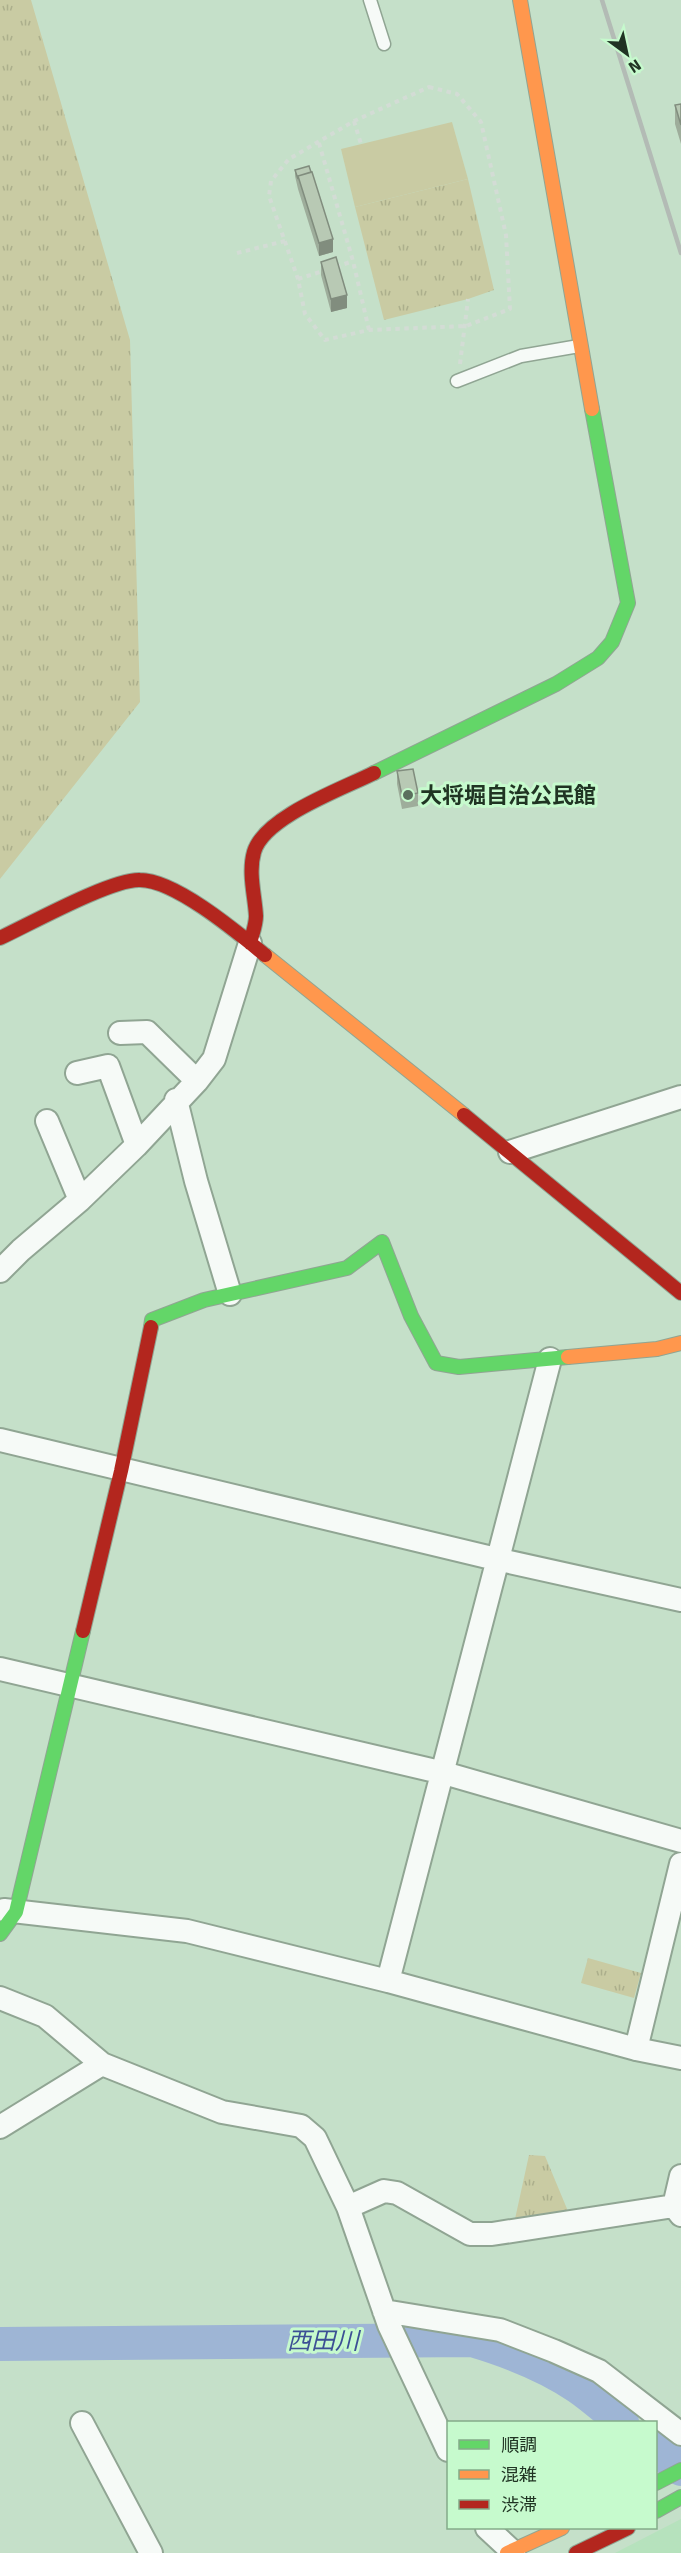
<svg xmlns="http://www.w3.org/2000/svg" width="681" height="2553" viewBox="0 0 681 2553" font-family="Signika,'Noto Sans JP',sans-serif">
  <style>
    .built { fill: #b6e2bd }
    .grass { fill: url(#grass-tufts) }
    .pitch { fill: #c9cba3 }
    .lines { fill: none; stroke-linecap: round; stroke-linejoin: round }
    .river { stroke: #9eb5d5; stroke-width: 34 }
    .lane-casing { stroke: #90a593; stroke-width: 15 }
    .street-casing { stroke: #90a593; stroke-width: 26 }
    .fast-casing { stroke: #90a593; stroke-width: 16 }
    .slow-casing { stroke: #90a593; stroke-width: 16 }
    .jam-casing { stroke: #90a593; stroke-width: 16 }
    .path { stroke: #d3dcd5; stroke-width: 4; stroke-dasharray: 4.5 4.5; stroke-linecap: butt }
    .lane { stroke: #f6faf7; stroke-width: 12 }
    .street { stroke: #f6faf7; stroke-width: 22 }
    .fast { stroke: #63d668; stroke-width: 14 }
    .slow { stroke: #ff974d; stroke-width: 14 }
    .jam { stroke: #b3261e; stroke-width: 14 }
    .rail { stroke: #b3bbb5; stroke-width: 4.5 }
    .wall { fill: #9ead9b }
    .shaded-wall { fill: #818d7e }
    .building { fill: #b8c9b4; stroke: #818d7e; stroke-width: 1.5 }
    .poi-dot { fill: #5a705d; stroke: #c6facd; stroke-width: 2 }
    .labels { text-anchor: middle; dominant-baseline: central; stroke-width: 6; stroke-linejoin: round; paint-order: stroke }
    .poi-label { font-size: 22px; font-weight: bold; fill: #203423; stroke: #c6facd; text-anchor: start }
    .water-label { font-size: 24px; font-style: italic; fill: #3c5095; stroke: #c6facd }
  </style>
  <defs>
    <pattern id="grass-tufts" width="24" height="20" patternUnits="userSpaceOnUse" patternTransform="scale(1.5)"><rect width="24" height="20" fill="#c9cba3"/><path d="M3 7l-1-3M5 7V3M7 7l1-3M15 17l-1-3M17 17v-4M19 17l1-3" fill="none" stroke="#acaf8c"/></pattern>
  </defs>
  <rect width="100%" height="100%" fill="#c5e0c9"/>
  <!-- built -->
  <path class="built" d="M681 2519V2553H615Z"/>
  <!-- grass -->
  <path class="grass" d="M0 0H31L130 340 140 702 0 879Z
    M468 179 494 290 468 299 384 320 355 207Z
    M588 1958 641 1973 634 1998 581 1983Z
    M529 2155 545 2156 570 2216 521 2223 515 2219Z"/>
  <!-- pitch -->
  <path class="pitch" d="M452 122 468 179 355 207 341 149Z"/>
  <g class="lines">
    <!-- river -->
    <path class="river" d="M0 2344 472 2340C509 2351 546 2365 578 2387 594 2398 608 2411 622 2422
      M656 2449 681 2469"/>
    <!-- lane casing -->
    <g class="lane-casing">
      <path id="lane" d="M370 0 384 44
        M457 381 521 356 579 346"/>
    </g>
    <!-- street casing -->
    <g class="street-casing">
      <path id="street" d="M120 1033 147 1032 197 1081
        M77 1073 108 1066 137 1145
        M176 1100 196 1181 230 1294
        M47 1121 80 1200
        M510 1152 681 1097
        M0 1271 21 1250 80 1200 137 1145 197 1081 214 1059 250 943
        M0 1440 496 1559 681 1600
        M0 1669 444 1773 681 1841
        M4 1910 187 1931 388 1981 636 2049 681 2058
        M388 1981 550 1359
        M0 1998 45 2016 102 2064 222 2112 301 2126 315 2138 348 2207 389 2325 448 2450
        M636 2049 681 1864
        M0 2127 102 2064
        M681 2176 674 2206 681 2215
        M348 2207 384 2191 397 2193 470 2234H492L674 2206
        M384 2311 500 2330 554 2351 599 2371 681 2434
        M82 2423 151 2553
        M487 2528 514 2553"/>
    </g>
    <!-- fast casing -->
    <g class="fast-casing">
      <path id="fast" d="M374 773 556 684 598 658 612 642 628 603 592 409
        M151 1327 152 1320 204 1300 347 1268 382 1242 411 1316 436 1363 459 1367 568 1357
        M0 1934 16 1912 83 1631
        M656 2483 681 2470
        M656 2511 681 2497"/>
    </g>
    <!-- slow casing -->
    <g class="slow-casing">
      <path id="slow" d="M520 0 592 409
        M265 955 464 1115
        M568 1357 657 1349 681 1343
        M507 2553 562 2528"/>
    </g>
    <!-- jam casing -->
    <g class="jam-casing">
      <path id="jam" d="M0 938C30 924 111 879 140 880 175 880 237 932 265 955
        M250 943C252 935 256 925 256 916 255 896 248 873 254 852 264 817 342 789 374 773
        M464 1115 681 1293
        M83 1631 121 1471 151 1327
        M576 2553 628 2528"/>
    </g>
    <!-- path -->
    <path class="path" d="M429 87 457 94 481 122 506 235 510 309 466 326 369 330 325 340 305 314 298 279 269 196 271 181 289 159 354 121Z
      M354 121 361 144
      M319 143 353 261 369 330
      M237 253 285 241
      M336 267 353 261
      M298 279 323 271
      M460 364 468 299"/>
    <!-- lane -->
    <use href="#lane" class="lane"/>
    <!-- street -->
    <use href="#street" class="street"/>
    <!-- fast -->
    <use href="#fast" class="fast"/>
    <!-- slow -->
    <use href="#slow" class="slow"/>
    <!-- jam -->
    <use href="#jam" class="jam"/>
    <!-- rail -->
    <path class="rail" d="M602 0 681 253"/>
  </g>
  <!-- wall -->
  <path class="wall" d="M681 104V144L675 124V105Z
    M295 170 333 252 319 256 298 189 295 176Z
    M321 262 347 308 331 312 321 275Z
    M397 771 418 793V806L402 809 397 784Z"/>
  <!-- shaded-wall -->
  <path class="shaded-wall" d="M333 239V252L319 256V243Z
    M347 295V308L331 312V299Z"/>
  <!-- building -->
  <path class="building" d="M681 104V125L675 105Z
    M309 166 311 172 298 176V179L295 170Z
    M312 172 333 239 319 243 298 176Z
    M336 257 347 295 331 299 321 262Z
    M413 769 418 793 402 796 397 771Z"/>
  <!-- markers -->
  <circle class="poi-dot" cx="408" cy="795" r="6"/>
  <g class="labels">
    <!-- poi labels -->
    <g class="poi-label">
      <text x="420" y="795">大将堀自治公民館</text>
    </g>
    <!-- water labels -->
    <g class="water-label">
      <text x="323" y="2341">西田川</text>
    </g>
  </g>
  <!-- legend -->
  <rect x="447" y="2421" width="210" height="108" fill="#c6facd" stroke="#84ab89" stroke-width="1.5"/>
  <rect x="459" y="2440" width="30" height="9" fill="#63d668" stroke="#84ab89" stroke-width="1.5"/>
  <text x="501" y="2451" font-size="18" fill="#203423">順調</text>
  <rect x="459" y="2470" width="30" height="9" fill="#ff974d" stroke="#84ab89" stroke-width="1.5"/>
  <text x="501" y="2481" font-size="18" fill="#203423">混雑</text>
  <rect x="459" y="2500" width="30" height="9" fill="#b3261e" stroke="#84ab89" stroke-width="1.5"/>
  <text x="501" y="2511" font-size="18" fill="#203423">渋滞</text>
  <!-- north arrow -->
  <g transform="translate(627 54) rotate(147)" stroke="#c6facd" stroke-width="4.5" paint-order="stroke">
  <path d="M0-4.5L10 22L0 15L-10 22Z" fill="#203423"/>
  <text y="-9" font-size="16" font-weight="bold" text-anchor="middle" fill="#203423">N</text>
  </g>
</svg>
